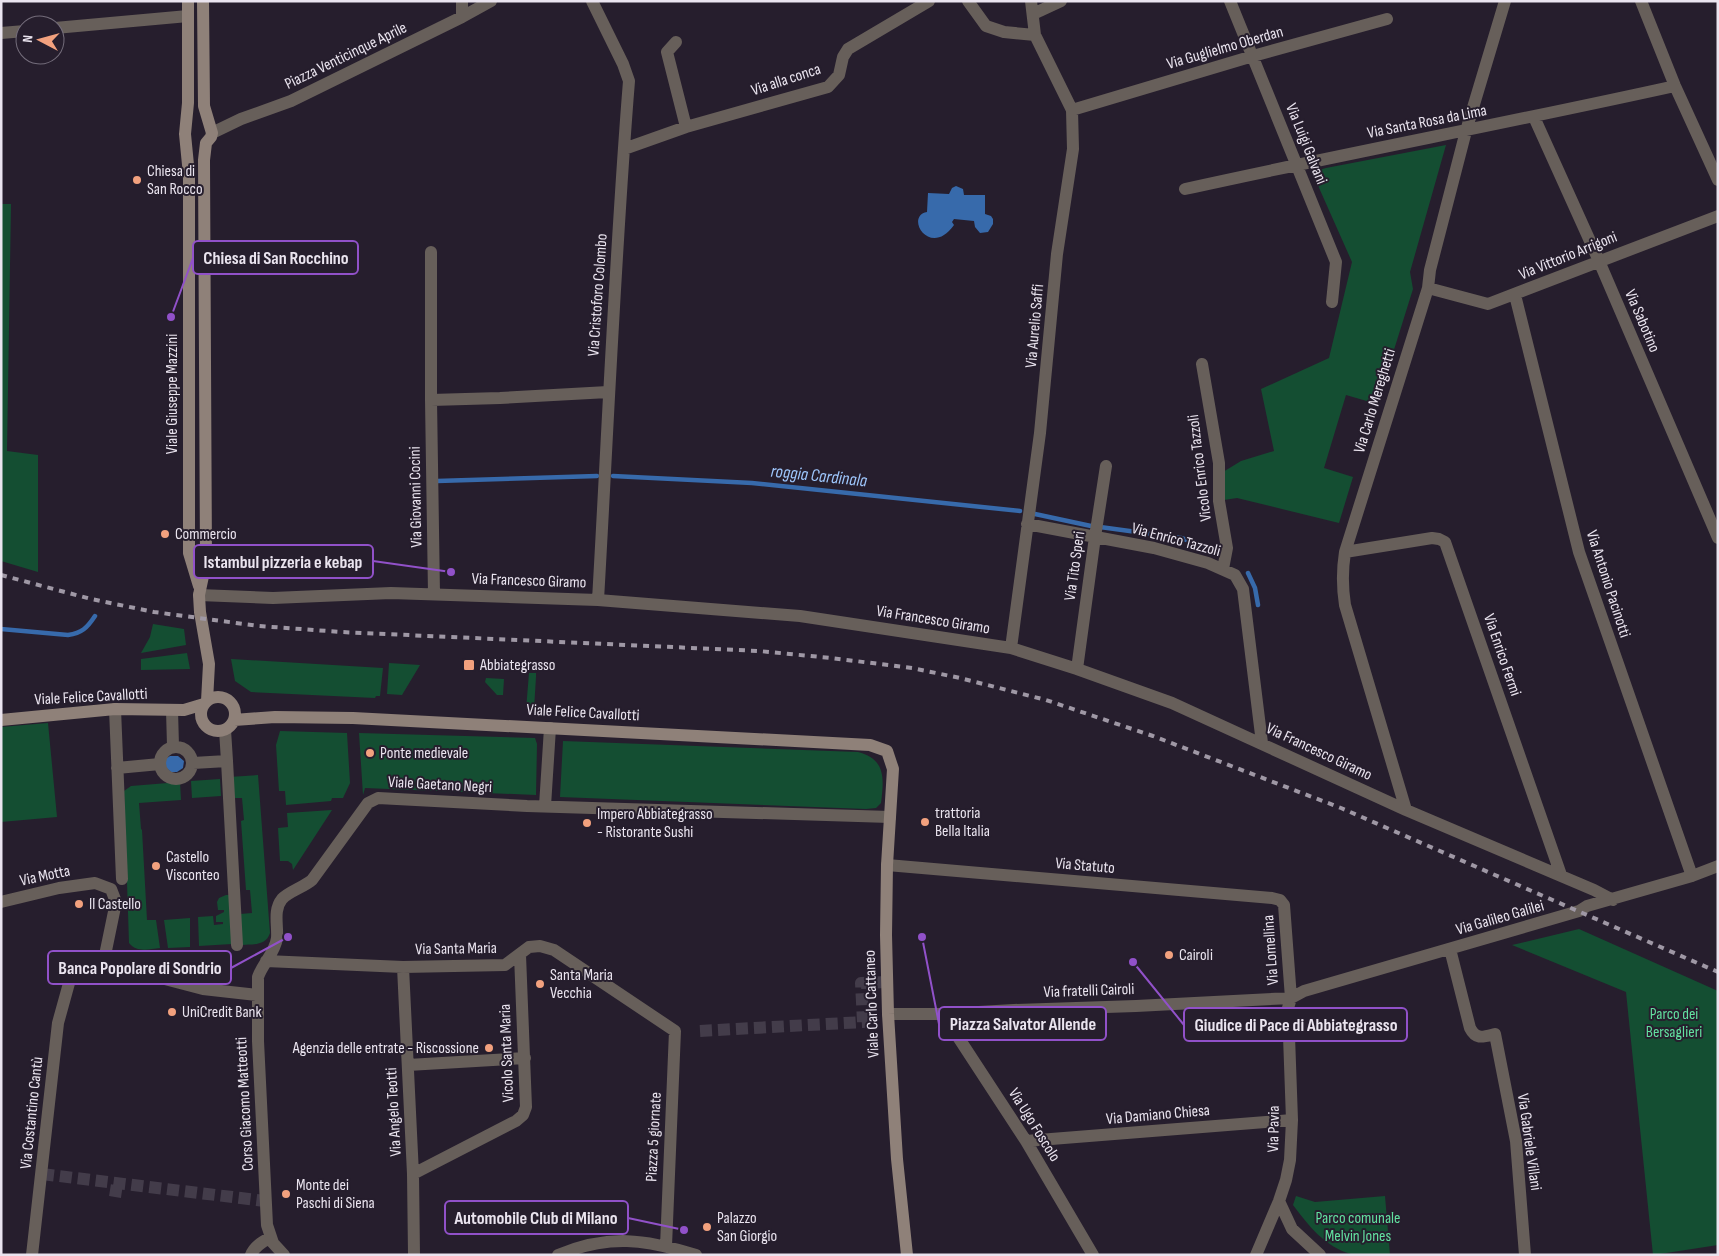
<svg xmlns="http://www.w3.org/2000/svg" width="1719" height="1256" viewBox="0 0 1719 1256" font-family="'Sofia Sans Condensed',sans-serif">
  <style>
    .green { fill: #144e32 }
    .water { fill: #376aab }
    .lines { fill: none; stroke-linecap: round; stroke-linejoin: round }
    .stream { stroke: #376aab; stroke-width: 4.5 }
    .street-tunnel { stroke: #433c4a; stroke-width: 12; stroke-dasharray: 12 6; stroke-linecap: butt }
    .street { stroke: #675f5a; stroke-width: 12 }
    .secondary { stroke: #8f8179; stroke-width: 12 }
    .rail { stroke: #9f98a5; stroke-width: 4; stroke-dasharray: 6 6; stroke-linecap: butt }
    .poi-dot { fill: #f2a17e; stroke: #261e2d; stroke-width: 2 }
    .labels { text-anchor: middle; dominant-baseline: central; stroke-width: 4; stroke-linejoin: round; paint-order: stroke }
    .street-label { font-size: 16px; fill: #eae4ef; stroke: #261e2d }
    .poi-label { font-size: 16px; fill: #eae4ef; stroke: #261e2d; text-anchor: start }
    .park-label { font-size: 16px; fill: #62e1a0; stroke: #261e2d }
    .water-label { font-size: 18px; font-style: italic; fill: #9ec6fc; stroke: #261e2d }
    .leader { fill: none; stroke: #9151c9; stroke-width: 2 }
    .callout-dot { fill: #9151c9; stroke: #261e2d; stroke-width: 2 }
    .callout { fill: #261e2d; stroke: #9151c9; stroke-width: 2 }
    .callout-label { font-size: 18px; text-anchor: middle; font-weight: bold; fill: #eae4ef }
  </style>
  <rect width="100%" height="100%" fill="#261e2d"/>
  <!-- green -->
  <path class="green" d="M1446 145 1410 272 1413 289 1377 404 1346 395 1324 468 1353 477 1339 523 1237 498 1224 500 1223 472 1241 461 1274 451 1261 389 1329 358 1352 262 1316 181V174L1319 170 1326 168Z
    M1 204H11L7 451 38 455V572L1 561Z
    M153 624 184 629 186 645 141 653 150 637Z
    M187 653 190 669 141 670V659Z
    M231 659 383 668 380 696H376L375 698 251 692 235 681Z
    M389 663 420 665 402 695 387 694Z
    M529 673H536V677L534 709 526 710Z
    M486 678 504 679 503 695H497L485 682Z
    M48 723 57 817 1 822V727Z
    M280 731 347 733 350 783 343 798H332L331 801 286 805 285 791H279L276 745Z
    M359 733 535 738 537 744 536 795 365 788 363 795Z
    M563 741 858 752C886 759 884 779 881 803L876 808 866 809 560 797Z
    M258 775 270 933C266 946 253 944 242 945L240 914 252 913 250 890H246L241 821 244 820 242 798H230L229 777Z
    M220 779 221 796 192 798 191 781Z
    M180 782 181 800 139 803 141 829 142 830 147 920H156L160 948C149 949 137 953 129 943L124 791 131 786Z
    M332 810 293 870 292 864 288 861H280L278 828 288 827 287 813Z
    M226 895H229L232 944 199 946 198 917 213 916 214 925 223 924V922H216V916L224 912V910H218L217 902 219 898Z
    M190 918V947L168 948 164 920Z
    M1579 929 1718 991V1245L1653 1255 1626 992 1512 945Z
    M1296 1196 1315 1202 1385 1196 1390 1255C1378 1255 1363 1256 1351 1254 1325 1247 1308 1225 1293 1205Z"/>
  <!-- water -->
  <path class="water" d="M956 186 963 189 964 195H985V214L991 216 993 219V224L988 232 980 233 975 227 974 221 954 219 952 222 954 225C930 259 904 216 927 212L928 193 949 194 952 188Z
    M170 756H178L184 761 183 768 177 772H171L164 766V760Z"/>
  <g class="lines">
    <!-- stream -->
    <path class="stream" d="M613 476 752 483 1020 511
      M437 481 597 476
      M1035 514 1091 526
      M1100 527 1181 538 1216 550
      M1248 573 1255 588 1258 605
      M1 629 68 635C82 633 87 628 95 616"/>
    <!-- street-tunnel -->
    <path class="street-tunnel" d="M700 1031 863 1022 861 983 888 982
      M42 1174 265 1201
      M115 1197 117 1184"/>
    <!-- street -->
    <path class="street" d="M462 1V17
      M592 1 623 64 629 81C615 254 608 427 598 600
      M968 1 986 26 1004 32 1035 35
      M1230 1 1336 262 1332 302
      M1641 1 1675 86 1718 180
      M1033 14 1061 1
      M55 28 188 16
      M1 33 25 31
      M676 42 667 52 686 127
      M1072 110 1253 56 1387 19
      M1534 117 1599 261 1718 538
      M212 133 241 119 291 101 462 17 491 1
      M624 149 686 127 828 87 839 75 843 57 848 49 929 1
      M1185 189C1348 153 1512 122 1675 86
      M431 252V400
      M1428 288 1488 304 1718 216
      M1515 295 1579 552 1692 876
      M1202 364 1219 463V501L1227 548 1223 569
      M1027 524 1154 548 1208 563 1235 575 1243 589 1262 743
      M1345 552 1432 538 1439 539 1445 542 1561 875
      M434 594 431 400 500 398 608 392
      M199 595 273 598 391 593 598 600 800 616 1011 648 1077 669 1172 703 1406 810 1594 890 1613 900
      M1011 648 1040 433 1057 254 1073 149 1072 110 1035 35 1031 1
      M1077 669 1095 537 1106 466
      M115 709 122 879
      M172 710 173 746
      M225 730 227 761
      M160 763a16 16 0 1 1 32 0a16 16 0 1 1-32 0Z
      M193 763 227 761 237 945
      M117 768 160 764
      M545 806 550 728
      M1406 810 1345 605C1342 586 1342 571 1345 552L1428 288 1430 270 1466 131 1505 1
      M887 865 1272 898 1280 900 1284 905 1291 998 1288 1008 1292 1120 1290 1160 1286 1180 1279 1201 1256 1255
      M1 902 59 888 95 883 111 889 116 902 103 965
      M1450 949 1470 1028C1476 1040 1483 1037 1495 1034L1516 1141 1525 1255
      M266 961 403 967 505 965 529 947 540 946 554 950 675 1031 666 1246
      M403 967 413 1174 414 1255
      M888 1014H943L1014 1010 1136 1006 1291 998 1304 991 1579 911 1587 906 1692 876 1718 866
      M943 1014 1026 1141 1093 1255
      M408 1065 525 1058
      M1026 1141 1292 1120
      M413 1174 516 1121 523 1115 526 1107 520 955
      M1279 1201 1292 1229 1320 1255
      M32 1255 58 1023 71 976 79 966 103 965 138 972 203 989 257 995
      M251 1255C254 1246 264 1241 271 1237
      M284 1255 273 1243 267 1225 258 1041V977C263 963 275 953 277 938 278 925 273 910 282 899 288 892 304 887 312 880L368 803 378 798 527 806 890 817
      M558 1255C609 1234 645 1239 696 1255"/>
    <!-- secondary -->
    <path class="secondary" d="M188 1V103L185 134 189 175V553L199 586
      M203 1 204 106 212 133 211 137 206 143 204 160 206 562 199 595 200 612 209 664 207 701
      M201 714a17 17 0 1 1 34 0a17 17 0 1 1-34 0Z
      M1 720 115 709 184 710 204 704
      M234 720 275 717 353 718 870 745 887 751 893 769 887 865 886 935 888 1014 897 1159 907 1255"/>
    <!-- rail -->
    <path class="rail" d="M1 575 91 599 154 612 259 626 341 632 759 651 831 658 912 668 960 678 1046 700 1153 736 1341 808 1718 972"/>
  </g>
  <!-- markers -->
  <g class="poi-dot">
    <circle cx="137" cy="180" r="5"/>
    <circle cx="165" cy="534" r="5"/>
    <rect x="463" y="659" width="12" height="12" rx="2.5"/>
    <circle cx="370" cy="753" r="5"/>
    <circle cx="925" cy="822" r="5"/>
    <circle cx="587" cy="823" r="5"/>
    <circle cx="156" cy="866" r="5"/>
    <circle cx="79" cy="904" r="5"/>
    <circle cx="1169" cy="955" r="5"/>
    <circle cx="540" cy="984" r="5"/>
    <circle cx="172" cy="1012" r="5"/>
    <circle cx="489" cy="1048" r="5"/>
    <circle cx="286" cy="1194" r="5"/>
    <circle cx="707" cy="1227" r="5"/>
  </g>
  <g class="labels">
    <!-- street labels -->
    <g class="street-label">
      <text transform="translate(1225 48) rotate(-16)">Via Guglielmo Oberdan</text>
      <text transform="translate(346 56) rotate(-26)">Piazza Venticinque Aprile</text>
      <text transform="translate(786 80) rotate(-18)">Via alla conca</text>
      <text transform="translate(1427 122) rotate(-11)">Via Santa Rosa da Lima</text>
      <text transform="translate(1306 144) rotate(68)">Via Luigi Galvani</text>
      <text transform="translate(1568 256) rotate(-22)">Via Vittorio Arrigoni</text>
      <text transform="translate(598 295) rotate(-86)">Via Cristoforo Colombo</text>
      <text transform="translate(1642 321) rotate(67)">Via Sabotino</text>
      <text transform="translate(1035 326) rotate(-85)">Via Aurelio Saffi</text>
      <text transform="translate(172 394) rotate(-90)">Viale Giuseppe Mazzini</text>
      <text transform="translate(1375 401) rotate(-73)">Via Carlo Mereghetti</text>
      <text transform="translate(1200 468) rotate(-97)">Vicolo Enrico Tazzoli</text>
      <text transform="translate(416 497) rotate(-91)">Via Giovanni Cocini</text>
      <text transform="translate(1176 540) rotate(15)">Via Enrico Tazzoli</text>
      <text transform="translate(1075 566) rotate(-82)">Via Tito Speri</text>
      <text transform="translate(529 581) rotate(2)">Via Francesco Giramo</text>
      <text transform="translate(1608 584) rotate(72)">Via Antonio Pacinotti</text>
      <text transform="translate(933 620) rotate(9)">Via Francesco Giramo</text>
      <text transform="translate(1502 655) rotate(71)">Via Enrico Fermi</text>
      <text transform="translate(91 697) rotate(-3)">Viale Felice Cavallotti</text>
      <text transform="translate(583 713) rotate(3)">Viale Felice Cavallotti</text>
      <text transform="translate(1319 752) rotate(25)">Via Francesco Giramo</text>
      <text transform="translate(440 785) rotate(3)">Viale Gaetano Negri</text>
      <text transform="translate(1085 866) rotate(5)">Via Statuto</text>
      <text transform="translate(45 876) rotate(-12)">Via Motta</text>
      <text transform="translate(1500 918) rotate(-16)">Via Galileo Galilei</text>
      <text transform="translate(456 949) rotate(-1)">Via Santa Maria</text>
      <text transform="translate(1271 950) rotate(-94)">Via Lomellina</text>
      <text transform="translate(1089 991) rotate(-2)">Via fratelli Cairoli</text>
      <text transform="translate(872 1004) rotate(-92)">Viale Carlo Cattaneo</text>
      <text transform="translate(507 1053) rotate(-92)">Vicolo Santa Maria</text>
      <text transform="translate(245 1104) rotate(-93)">Corso Giacomo Matteotti</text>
      <text transform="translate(394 1112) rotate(-93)">Via Angelo Teotti</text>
      <text transform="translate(32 1113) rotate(-84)">Via Costantino Cantù</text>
      <text transform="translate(1158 1115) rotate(-5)">Via Damiano Chiesa</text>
      <text transform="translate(1034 1125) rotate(58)">Via Ugo Foscolo</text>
      <text transform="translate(1274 1129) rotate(-89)">Via Pavia</text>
      <text transform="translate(654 1137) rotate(-87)">Piazza 5 giornate</text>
      <text transform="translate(1529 1142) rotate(82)">Via Gabriele Villani</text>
    </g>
    <!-- poi labels -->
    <g class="poi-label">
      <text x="147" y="171">Chiesa di<tspan x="147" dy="18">San Rocco</tspan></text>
      <text x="175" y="534">Commercio</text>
      <text x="480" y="665">Abbiategrasso</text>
      <text x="380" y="753">Ponte medievale</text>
      <text x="935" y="813">trattoria<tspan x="935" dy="18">Bella Italia</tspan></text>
      <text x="597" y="814">Impero Abbiategrasso<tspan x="597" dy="18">- Ristorante Sushi</tspan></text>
      <text x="166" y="857">Castello<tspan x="166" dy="18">Visconteo</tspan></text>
      <text x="89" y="904">Il Castello</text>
      <text x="1179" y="955">Cairoli</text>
      <text x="550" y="975">Santa Maria<tspan x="550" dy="18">Vecchia</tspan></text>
      <text x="182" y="1012">UniCredit Bank</text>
      <text x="479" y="1048" text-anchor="end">Agenzia delle entrate - Riscossione</text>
      <text x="296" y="1185">Monte dei<tspan x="296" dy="18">Paschi di Siena</tspan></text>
      <text x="717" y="1218">Palazzo<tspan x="717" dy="18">San Giorgio</tspan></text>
    </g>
    <!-- park labels -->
    <g class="park-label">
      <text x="1674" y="1014">Parco dei<tspan x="1674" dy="18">Bersaglieri</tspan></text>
      <text x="1358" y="1218">Parco comunale<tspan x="1358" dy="18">Melvin Jones</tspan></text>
    </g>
    <!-- water labels -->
    <g class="water-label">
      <text transform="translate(819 476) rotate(6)">roggia Cardinala</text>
    </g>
  </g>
  <!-- callouts -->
  <path class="leader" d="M171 317L193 258M451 572L373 561M288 937L231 968M922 937L939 1024M1133 962L1184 1025M684 1230L628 1218"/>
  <g class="callout-dot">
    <circle cx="171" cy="317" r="5"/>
    <circle cx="451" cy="572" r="5"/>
    <circle cx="288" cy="937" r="5"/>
    <circle cx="922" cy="937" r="5"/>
    <circle cx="1133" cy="962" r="5"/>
    <circle cx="684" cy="1230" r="5"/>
  </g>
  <g class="callout">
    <rect x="193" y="241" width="165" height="33" rx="5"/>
    <rect x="194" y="545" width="179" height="33" rx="5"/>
    <rect x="48" y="951" width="183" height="33" rx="5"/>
    <rect x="939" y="1007" width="167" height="33" rx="5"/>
    <rect x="1184" y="1008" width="223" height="33" rx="5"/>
    <rect x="445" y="1201" width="183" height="33" rx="5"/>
  </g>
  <g class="callout-label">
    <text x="276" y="264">Chiesa di San Rocchino</text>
    <text x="283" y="568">Istambul pizzeria e kebap</text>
    <text x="140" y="974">Banca Popolare di Sondrio</text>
    <text x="1023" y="1030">Piazza Salvator Allende</text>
    <text x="1296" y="1031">Giudice di Pace di Abbiategrasso</text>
    <text x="536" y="1224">Automobile Club di Milano</text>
  </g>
  <!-- border -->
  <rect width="1719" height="1256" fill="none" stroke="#eae4ef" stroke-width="5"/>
  <!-- north arrow -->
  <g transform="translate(40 40) rotate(276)"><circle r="24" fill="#261e2d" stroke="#746d7b"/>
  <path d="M0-4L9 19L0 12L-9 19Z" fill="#f2a17e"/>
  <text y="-8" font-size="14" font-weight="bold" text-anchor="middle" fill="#eae4ef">N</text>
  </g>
</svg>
